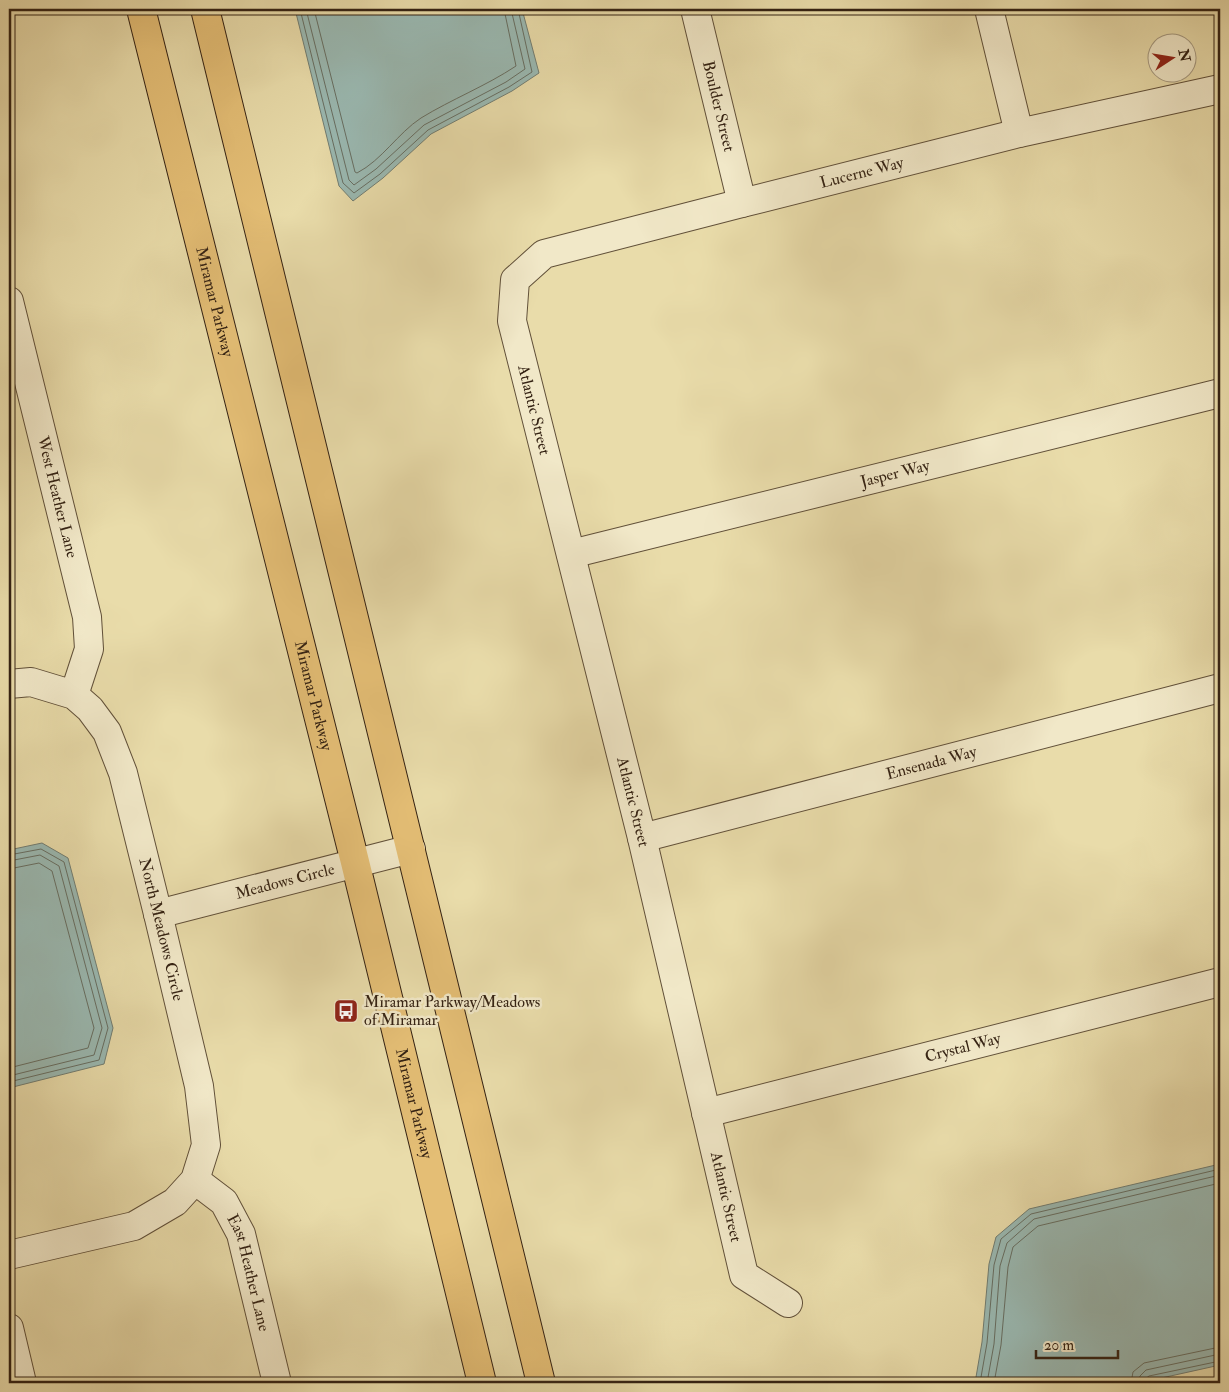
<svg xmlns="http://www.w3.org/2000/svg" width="1229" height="1392" viewBox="0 0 1229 1392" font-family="'IM FELL Double Pica',serif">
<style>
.water{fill:#9ab9b2;stroke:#717d72}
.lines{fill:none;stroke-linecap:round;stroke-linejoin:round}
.shore{stroke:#676e62;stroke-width:1}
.minor-casing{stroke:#615039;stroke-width:30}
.major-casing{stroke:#342213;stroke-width:30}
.minor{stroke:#f1e8c8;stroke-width:28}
.major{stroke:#e4be75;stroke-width:28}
.labels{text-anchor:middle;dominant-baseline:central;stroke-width:5;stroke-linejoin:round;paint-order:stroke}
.street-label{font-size:16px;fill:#342213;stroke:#f1e8c8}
.poi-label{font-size:16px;fill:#342213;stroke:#f1e8c8;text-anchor:start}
</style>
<rect width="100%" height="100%" fill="#e9dcaa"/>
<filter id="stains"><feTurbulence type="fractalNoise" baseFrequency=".004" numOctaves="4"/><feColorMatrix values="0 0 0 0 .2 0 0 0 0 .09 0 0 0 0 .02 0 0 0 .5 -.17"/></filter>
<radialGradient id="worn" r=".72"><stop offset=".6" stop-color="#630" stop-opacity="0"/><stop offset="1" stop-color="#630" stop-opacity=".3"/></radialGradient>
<!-- water -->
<path class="water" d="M 295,9 L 522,9 L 539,73 L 512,91 L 431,134 L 383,178 L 353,201 L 339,186 Z
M 42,843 L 68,858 L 113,1028 L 104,1064 L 9,1088 L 9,850 Z
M 1220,1164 L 1220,1365 L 1139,1383 L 975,1383 L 982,1342 L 989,1264 L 996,1237 L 1029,1209 Z"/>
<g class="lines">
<!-- shore -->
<path class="shore" d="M 300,9 L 343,183 L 354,193 L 380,174 L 428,130 L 509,87 L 532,72 L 518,9
M 306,9 L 349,180 L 354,185 L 376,169 L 424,125 L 506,82 L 525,69 L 511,9
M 314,9 L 355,172 L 357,173 C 382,160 398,133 421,118 C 452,99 486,86 516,66 L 504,9
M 9,855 L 41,849 L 64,862 L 108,1028 L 99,1060 L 9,1082
M 9,861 L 40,855 L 59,866 L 102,1028 L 94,1055 L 9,1076
M 9,869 L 39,863 L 52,871 L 94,1028 L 88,1048 L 9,1068
M 980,1383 L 987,1343 L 994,1265 L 1001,1239 L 1031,1214 L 1220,1169
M 987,1383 L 994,1344 L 1000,1266 L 1007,1243 L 1034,1219 L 1220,1175
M 994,1383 L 1001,1345 L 1008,1267 L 1013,1247 L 1038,1226 L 1220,1183
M 1131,1383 L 1133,1372 L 1144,1363 L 1220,1347
M 1138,1383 L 1140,1376 L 1146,1370 L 1220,1354
M 1145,1383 L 1145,1379 L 1149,1376 L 1220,1361"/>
<defs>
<g id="minor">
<path id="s1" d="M 695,9 L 742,203"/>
<path d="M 989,9 L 1019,133"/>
<path id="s2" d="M 9,301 L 87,617 L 89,649 L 74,695"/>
<path id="s3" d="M 571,554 L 1220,393"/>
<path id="s4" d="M 9,684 L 31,682 L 74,695 L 90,709 L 107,732 L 123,773 L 158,914 L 199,1086 L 206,1145 L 195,1180 L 175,1202 L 134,1226 L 9,1255"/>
<path id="s5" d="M 642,838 L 1220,688"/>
<path id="s6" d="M 158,914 L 411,849"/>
<path id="s7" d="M 706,1113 L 1220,982"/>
<path id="s8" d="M 195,1180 L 224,1202 L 241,1234 L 277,1383"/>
<path id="s9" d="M 788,1303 L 744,1275 L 642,838 L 512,321 L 515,280 L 544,254 L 742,203 L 1019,133 L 1220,89"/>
<path d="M 9,1328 L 22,1383"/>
</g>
<g id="major">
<path id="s10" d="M 141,9 L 355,862 L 482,1383"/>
<path d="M 205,9 L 541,1383"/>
</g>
</defs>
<!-- minor casing -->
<use href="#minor" class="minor-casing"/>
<!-- major casing -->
<use href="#major" class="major-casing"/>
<!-- minor -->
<use href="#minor" class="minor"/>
<!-- major -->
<use href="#major" class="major"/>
</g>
<!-- icons -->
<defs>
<symbol id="bus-square" viewBox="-11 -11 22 22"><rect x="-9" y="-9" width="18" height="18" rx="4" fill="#8f2418" stroke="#f1e8c8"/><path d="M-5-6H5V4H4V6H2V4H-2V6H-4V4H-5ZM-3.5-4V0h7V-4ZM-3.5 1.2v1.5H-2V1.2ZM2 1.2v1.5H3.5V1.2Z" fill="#fff"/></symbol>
</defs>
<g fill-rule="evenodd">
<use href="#bus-square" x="332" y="997" width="28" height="28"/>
</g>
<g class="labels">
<!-- street labels -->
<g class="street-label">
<text stroke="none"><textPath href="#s1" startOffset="100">Boulder Street</textPath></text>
<text stroke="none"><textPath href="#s9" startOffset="1442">Lucerne Way</textPath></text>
<text stroke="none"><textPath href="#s10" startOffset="302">Miramar Parkway</textPath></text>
<text transform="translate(534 410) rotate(76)">Atlantic Street</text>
<text stroke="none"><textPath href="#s3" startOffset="334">Jasper Way</textPath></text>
<text stroke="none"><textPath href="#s2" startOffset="202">West Heather Lane</textPath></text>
<text stroke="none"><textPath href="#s10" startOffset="708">Miramar Parkway</textPath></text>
<text stroke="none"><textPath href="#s5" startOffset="299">Ensenada Way</textPath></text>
<text transform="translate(633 802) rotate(76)">Atlantic Street</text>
<text stroke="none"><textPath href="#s6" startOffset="131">Meadows Circle</textPath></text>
<text stroke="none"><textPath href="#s4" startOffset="322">North Meadows Circle</textPath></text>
<text stroke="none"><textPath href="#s7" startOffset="265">Crystal Way</textPath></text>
<text stroke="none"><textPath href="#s10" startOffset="1128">Miramar Parkway</textPath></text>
<text transform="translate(726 1197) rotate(77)">Atlantic Street</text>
<text stroke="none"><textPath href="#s8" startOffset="112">East Heather Lane</textPath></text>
</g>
<!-- poi labels -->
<g class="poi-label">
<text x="364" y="1002">Miramar Parkway/Meadows<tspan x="364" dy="18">of Miramar</tspan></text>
</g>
</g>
<!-- margin -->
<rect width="1229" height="1392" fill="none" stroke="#e9dcaa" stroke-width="30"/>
<rect x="10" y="10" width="1209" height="1372" fill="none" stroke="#342213" stroke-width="2.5"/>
<rect x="15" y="15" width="1199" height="1362" fill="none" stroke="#342213"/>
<!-- north arrow -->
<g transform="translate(1172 58) rotate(78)"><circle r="24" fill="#f1e8c8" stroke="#a59980"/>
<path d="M0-4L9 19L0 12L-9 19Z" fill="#8f2418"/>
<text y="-8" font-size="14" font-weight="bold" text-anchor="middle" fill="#342213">N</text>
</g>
<!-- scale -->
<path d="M1036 1350v8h82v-8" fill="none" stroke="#342213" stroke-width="2.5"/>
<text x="1044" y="1350" font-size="15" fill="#342213" stroke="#f1e8c8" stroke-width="4" paint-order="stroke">20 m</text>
<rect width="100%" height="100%" filter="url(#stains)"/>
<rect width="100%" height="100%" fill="url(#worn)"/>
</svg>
